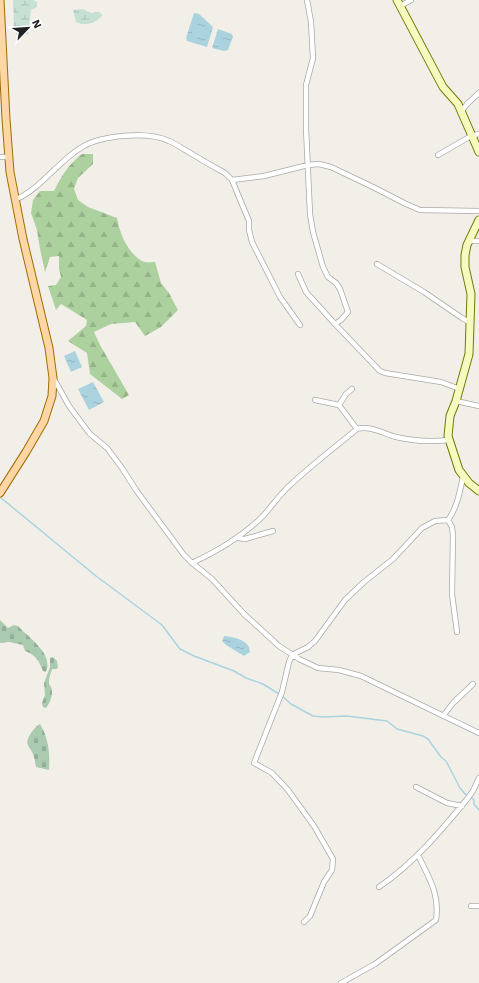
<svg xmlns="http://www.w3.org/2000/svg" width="479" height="983" viewBox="0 0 479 983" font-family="'Work Sans',sans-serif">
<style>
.forest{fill:url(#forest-firs)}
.wetland{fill:url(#wetland-marsh)}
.cemetery{fill:url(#cemetery-stones)}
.water{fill:url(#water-ripples)}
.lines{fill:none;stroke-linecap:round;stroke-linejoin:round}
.stream{stroke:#aad3df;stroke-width:1.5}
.street-casing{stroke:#a9a9a9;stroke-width:6}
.secondary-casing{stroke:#707d05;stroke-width:9}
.primary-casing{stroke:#a06b00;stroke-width:9}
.street{stroke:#fff;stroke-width:4.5}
.secondary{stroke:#f7fabf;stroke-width:7}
.primary{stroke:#fcd6a4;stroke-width:7}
</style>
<defs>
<pattern id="forest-firs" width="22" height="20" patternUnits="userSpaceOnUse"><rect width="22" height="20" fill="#add19e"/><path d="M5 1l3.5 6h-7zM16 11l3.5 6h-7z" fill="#95b388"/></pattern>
<pattern id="wetland-marsh" width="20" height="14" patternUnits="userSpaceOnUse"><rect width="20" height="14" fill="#c6e0d4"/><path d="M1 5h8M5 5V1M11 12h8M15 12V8" fill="none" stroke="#aac0b6"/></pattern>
<pattern id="cemetery-stones" width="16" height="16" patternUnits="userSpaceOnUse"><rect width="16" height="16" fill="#aacbaf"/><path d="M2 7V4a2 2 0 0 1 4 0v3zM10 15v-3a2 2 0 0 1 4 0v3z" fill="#92ae96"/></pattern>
<pattern id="water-ripples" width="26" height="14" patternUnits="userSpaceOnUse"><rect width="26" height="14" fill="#aad3df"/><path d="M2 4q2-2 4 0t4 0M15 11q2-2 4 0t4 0" fill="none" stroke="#92b5bf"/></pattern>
</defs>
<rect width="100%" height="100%" fill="#f2efe9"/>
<!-- forest -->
<path class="forest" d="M 82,154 L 93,154 L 93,164 L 78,178 L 74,189 L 78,200 L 88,207 L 117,218 C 120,234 127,252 142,261 C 145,263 151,262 155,262 L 161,283 L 169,293 L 178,310 L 161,327 L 145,336 L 135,322 L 111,324 L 94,332 L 100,345 L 129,395 L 122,399 L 90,374 L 87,353 L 68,341 L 86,326 L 87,320 L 61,304 L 56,310 L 48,286 L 56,285 L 61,277 L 59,269 L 59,256 L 50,257 L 45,272 L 40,249 L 37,230 L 31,213 L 33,200 L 40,191 L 54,191 C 62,175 68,165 82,154 Z"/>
<!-- wetland -->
<path class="wetland" d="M 13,0 L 33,0 L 37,2 L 37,7 L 31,10 L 28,34 L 17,36 L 14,27 Z
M 83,9 L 91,13 L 98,12 L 102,14 L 102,16 C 95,23 86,27 76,22 L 73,10 Z"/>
<!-- cemetery -->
<path class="cemetery" d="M 0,620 L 8,628 L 14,625 L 18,626 C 29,638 54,654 46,672 L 43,671 C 39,661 36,655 25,651 L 23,645 L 9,642 L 0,643 Z
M 53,657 L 57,661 L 58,667 L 57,669 L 52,669 C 51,673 49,677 49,681 C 49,685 49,683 51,687 C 54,693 50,703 46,708 L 43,707 L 42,703 L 45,695 L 44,683 L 50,667 L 50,658 Z
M 40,724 C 49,739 50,754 49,770 L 36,767 C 35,763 35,758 33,754 C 28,743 24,745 31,733 C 34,729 36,726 40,724 Z"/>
<!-- water -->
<path class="water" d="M 194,13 L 199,14 L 213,27 L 207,47 L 187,41 L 186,38 Z
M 218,29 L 232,34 L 233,37 L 228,50 L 224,51 L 212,48 Z
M 75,351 L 82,367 L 71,372 L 64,356 Z
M 93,382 L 104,402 L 89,410 L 78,389 Z
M 224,636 C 234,637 250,640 250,652 L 244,656 L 226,645 L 222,641 Z"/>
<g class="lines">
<!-- stream -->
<path class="stream" d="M 0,497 L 96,576 L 162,625 L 180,649 L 194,656 L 234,671 L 246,678 L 263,684 L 279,694
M 282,696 L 291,704 L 313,716 L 323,717 L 347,716 L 387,721 L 397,729 L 423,736 L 428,739 L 441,757 L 446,761 L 460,788 L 465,794 L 470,796 L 474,800 L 474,804 L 479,810"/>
<defs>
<path id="street" d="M 307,0 L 311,22 L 313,58 L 306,85 L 306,128 L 310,214 L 313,232 L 323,267 L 328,277 L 336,283 L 340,289 L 348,312 L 341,320 L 335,324 L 380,371 L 385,373 L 441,382 L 460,389
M 400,6 L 411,0
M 462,111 L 467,104 L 479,93
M 438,155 L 471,136 L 479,134
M 0,157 L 9,157
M 232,180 L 249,221 L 249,230 L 252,242 L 280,297 L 300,325
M 15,200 C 42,188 57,162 82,147 C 102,135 148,131 169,141 C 175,143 181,148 187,151 C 200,159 212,166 225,173 L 232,180 L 264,176 L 308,165 L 319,164 L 331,167 L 373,187 L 406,204 L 420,210 L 479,211
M 469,241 L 479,241
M 377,264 L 424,292 L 462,318 L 469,322
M 298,274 L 306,292 L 335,324
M 54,379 L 69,406 L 90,434 L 107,448 L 122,468 L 136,490 L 184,555 L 191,562 L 212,579 L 244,614 L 279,646 L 299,659 L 318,668 L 339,670 L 361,676 L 479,733
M 315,400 L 339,405 L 357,429
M 456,401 L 479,406
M 339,405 L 346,394 L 352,389
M 448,520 L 452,527 L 453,535 L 452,594 L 457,632
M 238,538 L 245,539 L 273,531
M 192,563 C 218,551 242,537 263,516 C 271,507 278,497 287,488 C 309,467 334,448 357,429 C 370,425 384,434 396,437 C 413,441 432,442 449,440
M 443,716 L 453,703 L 473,684
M 416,787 L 447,803 L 462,806
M 379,887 C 414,863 441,831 468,798 L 473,791 L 479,778
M 471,906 L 479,906
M 304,922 L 310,916 L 324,882 L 332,870 L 333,859 L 314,826 L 288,790 L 272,773 L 254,763 L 282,692 L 289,662 L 292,655 L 308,647 L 315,641 L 345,600 L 364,582 L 393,559 L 422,528 L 435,521 L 448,520 C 457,508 460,491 463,477
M 341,983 L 375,964 L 436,920 C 440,894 429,878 418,855"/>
<path id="secondary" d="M 397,0 L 443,87 L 458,104 L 479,152
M 479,220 L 467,245 L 465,255 L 465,267 L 471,294 L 469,354 L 456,401 L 450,416 L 448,436 L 459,470 L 469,483 L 479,491"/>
<path id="primary" d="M 0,493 L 26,452 L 44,421 L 52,396 L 53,378 L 49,348 L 23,239 L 10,172 L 6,119 L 0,0"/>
</defs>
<!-- street casing -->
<use href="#street" class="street-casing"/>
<!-- secondary casing -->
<use href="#secondary" class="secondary-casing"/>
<!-- primary casing -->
<use href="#primary" class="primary-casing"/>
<!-- street -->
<use href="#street" class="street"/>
<!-- secondary -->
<use href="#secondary" class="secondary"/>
<!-- primary -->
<use href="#primary" class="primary"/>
</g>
<!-- north arrow -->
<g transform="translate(28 28) rotate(65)" stroke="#ffffff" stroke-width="3" paint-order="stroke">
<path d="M0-3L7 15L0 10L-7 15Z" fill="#222222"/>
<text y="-6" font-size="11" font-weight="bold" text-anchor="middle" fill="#222222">N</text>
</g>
</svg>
